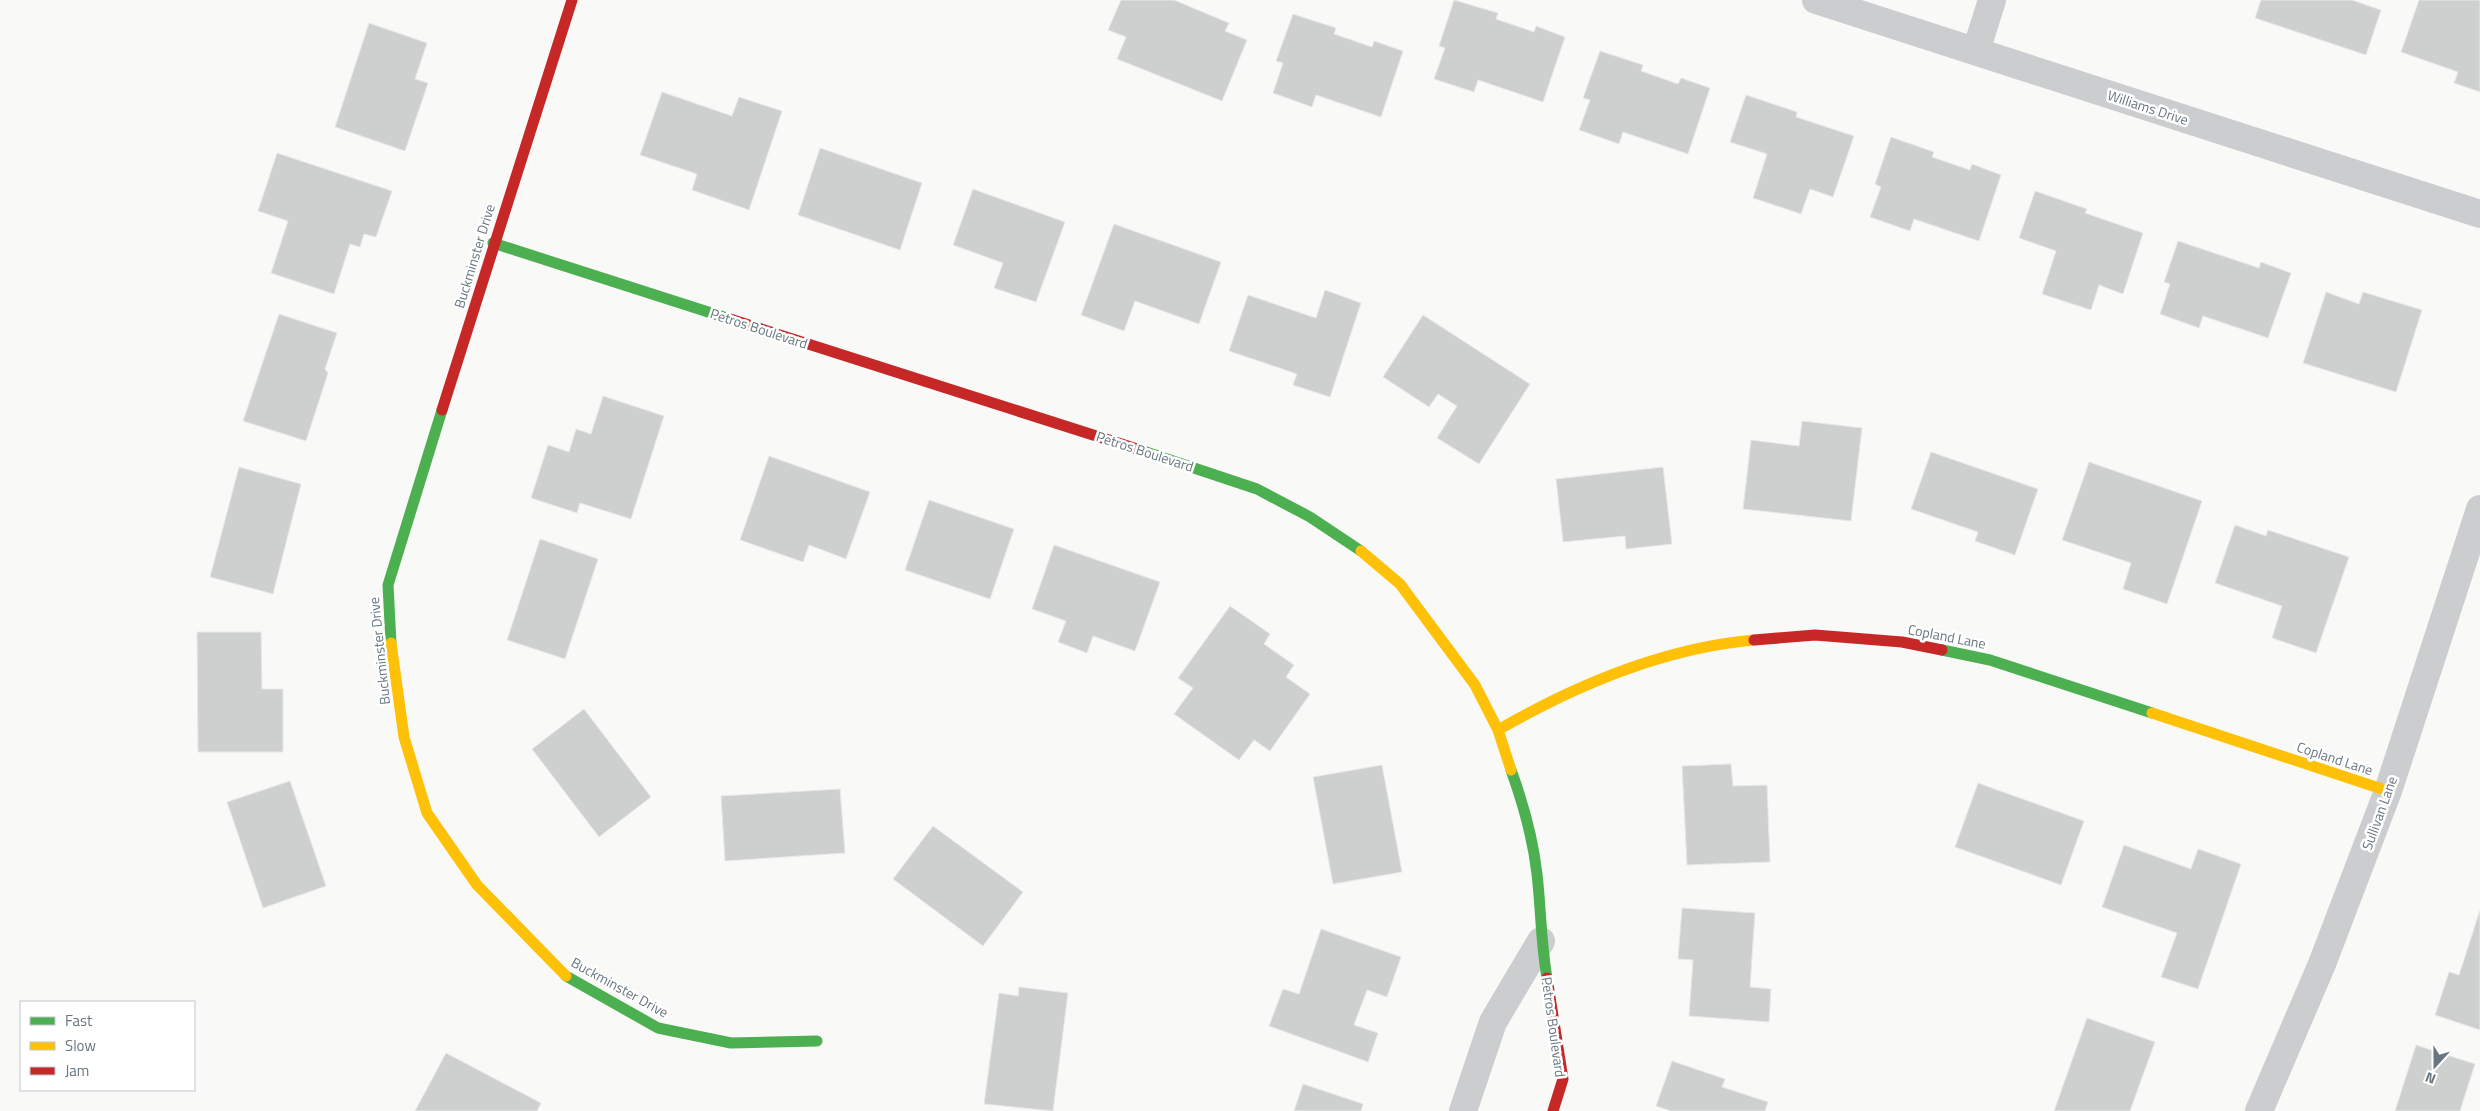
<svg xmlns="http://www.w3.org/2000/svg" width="2480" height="1111" viewBox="0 0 2480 1111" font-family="'Titillium Web',sans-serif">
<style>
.building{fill:#ced0d0;stroke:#e8e8e8}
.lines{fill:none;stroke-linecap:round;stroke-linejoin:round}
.street{stroke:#cbcdce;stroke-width:28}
.fast{stroke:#4caf50;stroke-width:11}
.slow{stroke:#ffc107;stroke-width:11}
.jam{stroke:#c62828;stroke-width:11}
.labels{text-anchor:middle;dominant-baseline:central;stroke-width:5;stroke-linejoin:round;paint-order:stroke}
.street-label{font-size:14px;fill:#67767f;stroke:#fff}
</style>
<rect width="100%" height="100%" fill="#f9f9f8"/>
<!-- building -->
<path class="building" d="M 1121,0 L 1174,0 L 1229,23 L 1225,31 L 1247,40 L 1222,101 L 1117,59 L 1126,37 L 1108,30 Z
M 1454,0 L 1498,13 L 1496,19 L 1534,32 L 1536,26 L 1565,37 L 1543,102 L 1478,80 L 1474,92 L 1434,79 L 1445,48 L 1439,46 Z
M 2261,0 L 2352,0 L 2381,10 L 2366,55 L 2255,18 Z
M 2419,0 L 2480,0 L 2480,92 L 2454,83 L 2458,72 L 2401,52 Z
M 1293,14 L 1336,28 L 1334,34 L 1372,47 L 1374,41 L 1403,51 L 1381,117 L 1316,95 L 1312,107 L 1273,93 L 1283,63 L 1276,61 Z
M 369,23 L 427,43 L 415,79 L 428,83 L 405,151 L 335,127 Z
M 1600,51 L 1643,65 L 1641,71 L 1678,84 L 1681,78 L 1710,88 L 1688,154 L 1623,132 L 1619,144 L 1579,130 L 1590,100 L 1583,98 Z
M 662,92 L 732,116 L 739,97 L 782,111 L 749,210 L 692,190 L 697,174 L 640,155 Z
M 1746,95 L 1797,112 L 1796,117 L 1854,136 L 1833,197 L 1810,189 L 1801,214 L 1753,198 L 1767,154 L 1730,142 Z
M 1891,137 L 1934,152 L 1932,157 L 1970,170 L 1972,164 L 2001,175 L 1979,241 L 1914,219 L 1910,231 L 1870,217 L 1881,187 L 1875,184 Z
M 820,148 L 922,183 L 900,250 L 798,215 Z
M 277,153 L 392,191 L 376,237 L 364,234 L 360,247 L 350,244 L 334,294 L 271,273 L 288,221 L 258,211 Z
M 973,189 L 1065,222 L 1036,302 L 994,288 L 1003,263 L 953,245 Z
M 2035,191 L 2087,209 L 2085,213 L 2143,233 L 2123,294 L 2099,285 L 2091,310 L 2042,294 L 2056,251 L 2019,238 Z
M 1114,224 L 1221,262 L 1199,324 L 1135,301 L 1124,331 L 1081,315 Z
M 2178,241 L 2259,268 L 2261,262 L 2291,273 L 2268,338 L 2203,316 L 2199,328 L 2160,314 L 2170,284 L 2164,282 Z
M 1325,290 L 1361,303 L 1330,397 L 1293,385 L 1297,374 L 1229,351 L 1248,295 L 1316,318 Z
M 2326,292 L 2359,304 L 2363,292 L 2422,310 L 2396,392 L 2303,363 Z
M 279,314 L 337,333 L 325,369 L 328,373 L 306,441 L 243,421 Z
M 1423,315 L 1530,384 L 1479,464 L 1437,438 L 1457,406 L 1438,394 L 1429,407 L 1383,377 Z
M 603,396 L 664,416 L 631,519 L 580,503 L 577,513 L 531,498 L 548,445 L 569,452 L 576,429 L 591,434 Z
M 1802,421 L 1862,428 L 1851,521 L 1743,509 L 1751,440 L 1799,446 Z
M 1931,452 L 2038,489 L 2015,555 L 1975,541 L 1978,532 L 1911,509 Z
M 769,456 L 870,492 L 846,559 L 809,545 L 803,562 L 740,540 Z
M 2089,462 L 2202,501 L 2167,604 L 2123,589 L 2131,563 L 2062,540 Z
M 239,467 L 301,484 L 273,594 L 210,577 Z
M 1663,467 L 1672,544 L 1626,549 L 1625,536 L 1563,542 L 1556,479 Z
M 929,500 L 1014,529 L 990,599 L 905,570 Z
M 2235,525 L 2266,536 L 2268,530 L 2349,557 L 2316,653 L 2272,638 L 2282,606 L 2215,583 Z
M 540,539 L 598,559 L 565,659 L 507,640 Z
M 1054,545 L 1160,582 L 1135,651 L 1093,636 L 1087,653 L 1058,642 L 1066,621 L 1032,609 Z
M 1230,606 L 1270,634 L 1264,644 L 1294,665 L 1286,677 L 1310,694 L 1270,751 L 1254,740 L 1239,760 L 1174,714 L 1193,688 L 1178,678 Z
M 197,632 L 261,632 L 262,689 L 283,689 L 283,752 L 198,752 Z
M 584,709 L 651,797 L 599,837 L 532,749 Z
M 1731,764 L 1733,786 L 1767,785 L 1770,862 L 1687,865 L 1682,766 Z
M 1382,765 L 1402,872 L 1333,884 L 1313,777 Z
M 290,781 L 326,886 L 263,908 L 227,802 Z
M 1978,783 L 2084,821 L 2061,885 L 1955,847 Z
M 840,789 L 845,853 L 725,861 L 721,796 Z
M 933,826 L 1023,892 L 983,946 L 893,879 Z
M 2124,845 L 2191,869 L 2198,849 L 2241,864 L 2198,989 L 2161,977 L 2177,933 L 2102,907 Z
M 1682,908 L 1755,913 L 1750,987 L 1771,989 L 1769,1022 L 1689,1016 L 1693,960 L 1678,959 Z
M 2480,910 L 2480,1030 L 2435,1015 L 2449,972 L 2459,975 Z
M 1321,929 L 1401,957 L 1387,997 L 1367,990 L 1354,1025 L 1378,1033 L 1368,1062 L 1269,1026 L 1283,989 L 1299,994 Z
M 1019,987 L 1068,993 L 1053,1111 L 984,1104 L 999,993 L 1018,996 Z
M 2087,1018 L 2155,1042 L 2130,1111 L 2054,1111 Z
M 2416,1045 L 2475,1064 L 2460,1111 L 2395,1111 Z
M 446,1053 L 541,1103 L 537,1111 L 415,1111 Z
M 1672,1061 L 1725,1079 L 1722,1087 L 1768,1102 L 1765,1111 L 1671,1111 L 1656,1106 Z
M 1303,1084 L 1363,1104 L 1361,1111 L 1294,1111 Z"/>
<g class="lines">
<!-- street -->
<path class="street" d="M 1816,0 L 2480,214
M 1976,51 L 1992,0
M 1463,1111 L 1493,1022 L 1541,941
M 2259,1111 L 2322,964 L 2388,791 L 2480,509"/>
<!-- fast -->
<path class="fast" d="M 493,243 L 730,319
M 1137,449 L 1257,489 L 1310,517 L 1361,551
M 391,643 L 388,585 L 442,410
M 1942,650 L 1990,660 L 2152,713
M 1511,770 C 1523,803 1533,839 1537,874 C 1541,909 1541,944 1547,978
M 566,976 L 658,1028 L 731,1043 L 817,1041"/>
<!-- slow -->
<path class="slow" d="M 1361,551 L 1400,584 L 1475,685 L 1498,730 L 1511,770
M 391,643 L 404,737 L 427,813 L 477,885 L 566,976
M 2152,713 L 2388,791
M 1498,730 C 1576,685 1663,648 1754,640"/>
<!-- jam -->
<path class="jam" d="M 730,319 L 1137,449
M 442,410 L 572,0
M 1754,640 L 1815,635 L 1902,642 L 1942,650
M 1547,978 L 1563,1079 L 1553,1111"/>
</g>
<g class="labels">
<!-- street labels -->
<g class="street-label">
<text transform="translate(2148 107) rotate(18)">Williams Drive</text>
<text transform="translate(474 256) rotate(-73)">Buckminster Drive</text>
<text transform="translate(759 328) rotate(18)">Petros Boulevard</text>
<text transform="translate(1145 451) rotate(18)">Petros Boulevard</text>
<text transform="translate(1947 636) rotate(11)">Copland Lane</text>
<text transform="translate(379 651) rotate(-96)">Buckminster Drive</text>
<text transform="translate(2335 758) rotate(18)">Copland Lane</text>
<text transform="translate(2379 813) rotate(-70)">Sullivan Lane</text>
<text transform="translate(620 987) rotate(29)">Buckminster Drive</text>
<text transform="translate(1554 1027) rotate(82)">Petros Boulevard</text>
</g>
</g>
<!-- legend -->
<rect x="20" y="1001" width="175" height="90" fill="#ffffff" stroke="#c2c8cc"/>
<rect x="30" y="1017" width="25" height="8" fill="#4caf50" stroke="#c2c8cc"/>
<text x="65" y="1026" font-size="15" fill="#67767f">Fast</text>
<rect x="30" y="1042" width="25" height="8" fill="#ffc107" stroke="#c2c8cc"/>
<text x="65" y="1051" font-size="15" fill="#67767f">Slow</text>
<rect x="30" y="1067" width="25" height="8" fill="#c62828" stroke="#c2c8cc"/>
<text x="65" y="1076" font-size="15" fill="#67767f">Jam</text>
<!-- north arrow -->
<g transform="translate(2435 1066) rotate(201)" stroke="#ffffff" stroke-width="4" paint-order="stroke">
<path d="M0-4L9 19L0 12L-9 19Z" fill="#67767f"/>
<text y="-8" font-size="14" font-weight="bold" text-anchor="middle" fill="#67767f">N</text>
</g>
</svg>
